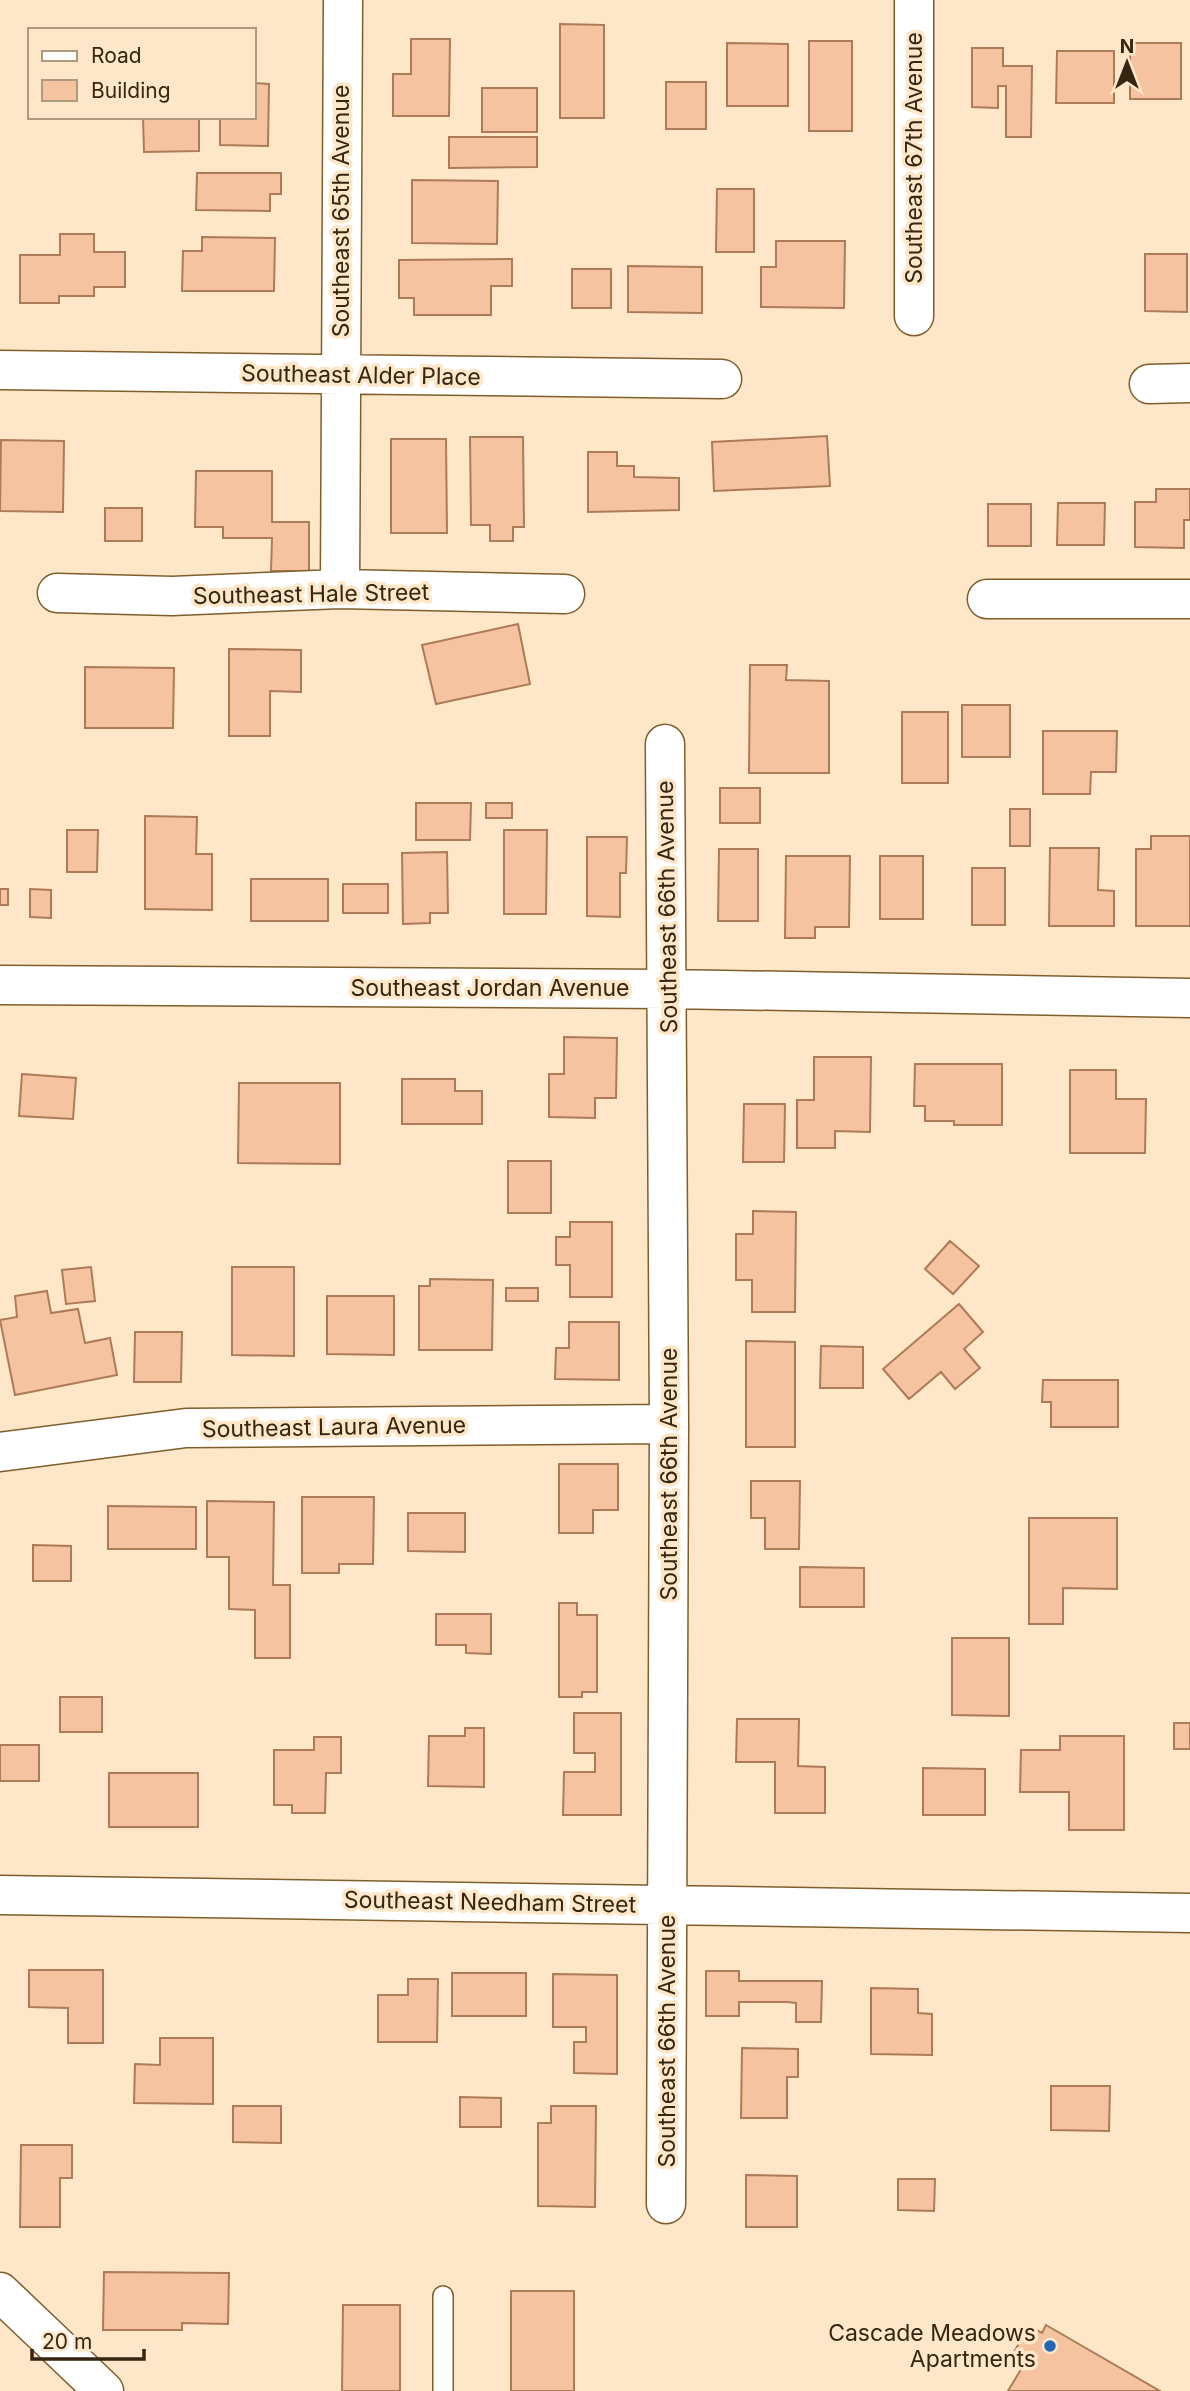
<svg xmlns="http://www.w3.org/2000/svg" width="1190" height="2391" viewBox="0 0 1190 2391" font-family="Inter,sans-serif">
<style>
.building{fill:#f6c3a0;stroke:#ad7b58;stroke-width:2}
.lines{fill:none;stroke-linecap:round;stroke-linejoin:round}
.lane-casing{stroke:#7f5e2c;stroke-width:22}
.street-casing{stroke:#7f5e2c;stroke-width:41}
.lane{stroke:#fff;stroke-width:19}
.street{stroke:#fff;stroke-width:38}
.poi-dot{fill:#2166b7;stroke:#fee7c8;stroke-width:2.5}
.labels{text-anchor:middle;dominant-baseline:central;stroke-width:7;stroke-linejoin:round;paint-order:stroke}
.street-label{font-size:23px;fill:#342611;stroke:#fee7c8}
.poi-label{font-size:23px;fill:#342611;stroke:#fee7c8;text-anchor:end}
</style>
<rect width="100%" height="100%" fill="#fee7c8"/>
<!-- building -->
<path class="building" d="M 560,24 L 604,25 L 604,118 L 560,118 Z
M 411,39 L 450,39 L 449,116 L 393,116 L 393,74 L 411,74 Z
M 809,41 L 852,41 L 852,131 L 809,131 Z
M 727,43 L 788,44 L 788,106 L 727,106 Z
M 1130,43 L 1181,43 L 1181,99 L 1130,99 Z
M 972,48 L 1003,48 L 1003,66 L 1032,66 L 1031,137 L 1006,137 L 1006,86 L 998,86 L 998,108 L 972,107 Z
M 1057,51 L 1114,51 L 1114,103 L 1056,103 Z
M 666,82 L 706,82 L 706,129 L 666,129 Z
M 254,83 L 269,84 L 268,146 L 220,145 L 220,117 L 254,117 Z
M 482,88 L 537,88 L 537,132 L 482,132 Z
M 143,117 L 199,117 L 199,151 L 144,152 Z
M 449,137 L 537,137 L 537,167 L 449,168 Z
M 197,173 L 281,173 L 281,194 L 270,194 L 270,211 L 196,210 Z
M 412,180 L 498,181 L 497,244 L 412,243 Z
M 717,189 L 754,189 L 754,252 L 716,252 Z
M 60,234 L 94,234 L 94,252 L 125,252 L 125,287 L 94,287 L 94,296 L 59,296 L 59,303 L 20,303 L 20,255 L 60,255 Z
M 202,237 L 275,238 L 274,291 L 182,291 L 183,251 L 202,251 Z
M 776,241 L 845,241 L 844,308 L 761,307 L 761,267 L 776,267 Z
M 1145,254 L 1187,254 L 1187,312 L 1145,311 Z
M 512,259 L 512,286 L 491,286 L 491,315 L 414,315 L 414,298 L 399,298 L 399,260 Z
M 628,266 L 702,267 L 702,313 L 628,312 Z
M 572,269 L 611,269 L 611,308 L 572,308 Z
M 827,436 L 830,486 L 714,491 L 712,442 Z
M 470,437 L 523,437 L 524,527 L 513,527 L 513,541 L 490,541 L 490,525 L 471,525 Z
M 391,439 L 446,439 L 447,533 L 391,533 Z
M 1,440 L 64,441 L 63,512 L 0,511 Z
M 588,452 L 617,452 L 617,466 L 634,466 L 634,477 L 679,478 L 679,510 L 588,512 Z
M 196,471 L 272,471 L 272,522 L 309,522 L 309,571 L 271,571 L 272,538 L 223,538 L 223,527 L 195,527 Z
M 1156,489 L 1190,489 L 1190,520 L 1184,520 L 1184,548 L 1135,547 L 1135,502 L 1156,502 Z
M 1058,503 L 1105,503 L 1104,545 L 1057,545 Z
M 988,504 L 1031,504 L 1031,546 L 988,546 Z
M 105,508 L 142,508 L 142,541 L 105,541 Z
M 518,624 L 530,684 L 436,704 L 422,645 Z
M 229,649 L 301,650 L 301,692 L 270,691 L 270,736 L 229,736 Z
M 750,665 L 787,665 L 786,680 L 829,681 L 829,773 L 749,773 Z
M 85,667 L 174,668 L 173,728 L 85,728 Z
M 962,705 L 1010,705 L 1010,757 L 962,757 Z
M 902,712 L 948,712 L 948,783 L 902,783 Z
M 1043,731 L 1117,731 L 1116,772 L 1091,772 L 1090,794 L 1043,794 Z
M 720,788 L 760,788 L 760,823 L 720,823 Z
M 416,803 L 471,803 L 470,840 L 416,840 Z
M 486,803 L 512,803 L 512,818 L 486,818 Z
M 1010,809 L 1030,809 L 1030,846 L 1010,846 Z
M 145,816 L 197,817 L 196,854 L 212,854 L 212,910 L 145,909 Z
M 67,830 L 98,830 L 97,872 L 67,872 Z
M 504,830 L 547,830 L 546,914 L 504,914 Z
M 1151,836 L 1190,836 L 1190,926 L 1136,926 L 1136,849 L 1151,849 Z
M 587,837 L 627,837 L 626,873 L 620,873 L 620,917 L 587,916 Z
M 1050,848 L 1099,848 L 1098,890 L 1114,891 L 1114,926 L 1049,926 Z
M 719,849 L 758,849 L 758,921 L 718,921 Z
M 447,852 L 448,913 L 430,913 L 430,923 L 403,924 L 402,853 Z
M 786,856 L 850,856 L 849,927 L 815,927 L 815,938 L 785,938 Z
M 880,856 L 923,856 L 923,919 L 880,919 Z
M 972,868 L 1005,868 L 1005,925 L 972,925 Z
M 251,879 L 328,879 L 328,921 L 251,921 Z
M 343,884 L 388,884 L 388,913 L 343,913 Z
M 0,889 L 8,889 L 8,905 L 0,905 Z
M 30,889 L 51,890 L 51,918 L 30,917 Z
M 564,1037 L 617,1038 L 616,1098 L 595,1098 L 595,1118 L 549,1117 L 549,1074 L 564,1074 Z
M 814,1057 L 871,1057 L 870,1132 L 835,1131 L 835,1148 L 797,1148 L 797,1100 L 814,1100 Z
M 915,1064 L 1002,1064 L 1002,1125 L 954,1125 L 954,1121 L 925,1121 L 925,1106 L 914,1106 Z
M 1070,1070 L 1116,1070 L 1116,1099 L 1146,1099 L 1145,1153 L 1070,1153 Z
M 22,1074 L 76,1078 L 73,1119 L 19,1116 Z
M 402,1079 L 455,1079 L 455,1091 L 482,1091 L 482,1124 L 402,1124 Z
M 239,1083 L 340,1083 L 340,1164 L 238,1163 Z
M 744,1104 L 785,1104 L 784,1162 L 743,1162 Z
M 508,1161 L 551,1161 L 551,1213 L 508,1213 Z
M 753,1211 L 796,1212 L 795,1312 L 752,1312 L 752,1280 L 736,1280 L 736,1234 L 753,1234 Z
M 570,1222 L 612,1222 L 612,1297 L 570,1297 L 570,1265 L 556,1265 L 556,1237 L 570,1237 Z
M 950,1241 L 979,1266 L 953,1294 L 925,1269 Z
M 91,1267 L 95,1301 L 66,1304 L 62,1270 Z
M 232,1267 L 294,1267 L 294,1356 L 232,1355 Z
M 430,1279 L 493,1280 L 492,1350 L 419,1350 L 419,1286 L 430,1286 Z
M 506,1288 L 538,1288 L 538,1301 L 506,1301 Z
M 47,1291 L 51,1313 L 78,1309 L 85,1343 L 110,1338 L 117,1375 L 15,1395 L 0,1320 L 17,1317 L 15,1296 Z
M 327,1296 L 394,1296 L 394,1355 L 327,1354 Z
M 959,1304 L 983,1332 L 964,1349 L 980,1368 L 955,1389 L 941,1372 L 909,1399 L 883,1369 Z
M 569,1322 L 619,1322 L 619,1380 L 555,1379 L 556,1348 L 569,1348 Z
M 135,1332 L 182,1332 L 181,1382 L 134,1382 Z
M 746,1341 L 795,1342 L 795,1447 L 746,1447 Z
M 821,1346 L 863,1347 L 863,1388 L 820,1388 Z
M 1043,1380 L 1118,1380 L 1118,1427 L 1051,1427 L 1051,1402 L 1042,1402 Z
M 559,1464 L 618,1464 L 618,1510 L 593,1510 L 593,1533 L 559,1533 Z
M 751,1481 L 800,1481 L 799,1549 L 765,1549 L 765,1518 L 751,1518 Z
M 302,1497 L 374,1497 L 373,1564 L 339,1564 L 339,1573 L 302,1573 Z
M 207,1501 L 274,1502 L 273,1585 L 290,1585 L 290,1658 L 255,1658 L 255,1610 L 229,1609 L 229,1557 L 207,1557 Z
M 108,1506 L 196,1507 L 196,1549 L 108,1549 Z
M 408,1513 L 465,1513 L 465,1552 L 408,1551 Z
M 1029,1518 L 1117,1518 L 1117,1589 L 1063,1588 L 1063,1624 L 1029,1624 Z
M 33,1545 L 71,1546 L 71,1581 L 33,1581 Z
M 800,1567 L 864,1568 L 864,1607 L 800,1607 Z
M 559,1603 L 577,1603 L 577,1615 L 597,1615 L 597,1692 L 582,1692 L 582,1697 L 559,1697 Z
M 436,1614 L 491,1614 L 491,1654 L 466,1653 L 466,1645 L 436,1645 Z
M 952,1638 L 1009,1638 L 1009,1716 L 952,1715 Z
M 60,1697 L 102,1697 L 102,1732 L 60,1732 Z
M 574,1713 L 621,1713 L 621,1815 L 563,1815 L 564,1772 L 595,1772 L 595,1753 L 574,1753 Z
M 737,1719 L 799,1719 L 798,1766 L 825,1767 L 825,1813 L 775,1813 L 775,1762 L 736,1762 Z
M 1174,1723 L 1190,1723 L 1190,1749 L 1174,1749 Z
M 465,1728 L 484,1728 L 484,1787 L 428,1786 L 429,1736 L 465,1736 Z
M 1060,1736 L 1124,1736 L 1124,1830 L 1069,1830 L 1069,1792 L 1020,1792 L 1021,1750 L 1060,1750 Z
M 314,1737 L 341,1737 L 341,1773 L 326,1773 L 325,1813 L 292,1813 L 292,1805 L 274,1805 L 274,1750 L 314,1750 Z
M 0,1745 L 39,1745 L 39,1781 L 0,1781 Z
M 923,1768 L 985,1769 L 985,1815 L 923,1815 Z
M 109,1773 L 198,1773 L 198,1827 L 109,1827 Z
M 29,1970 L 103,1970 L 103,2043 L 68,2043 L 68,2008 L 29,2007 Z
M 706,1971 L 739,1971 L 739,1981 L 822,1981 L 821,2022 L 796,2022 L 796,2003 L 787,2002 L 739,2002 L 739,2016 L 706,2016 Z
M 452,1973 L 526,1973 L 526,2016 L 452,2016 Z
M 553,1974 L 617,1975 L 617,2074 L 574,2073 L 574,2042 L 586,2042 L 586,2027 L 553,2027 Z
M 408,1979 L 438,1979 L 437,2042 L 378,2042 L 378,1995 L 408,1995 Z
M 871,1988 L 918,1989 L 918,2013 L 932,2014 L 932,2055 L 871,2054 Z
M 160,2038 L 213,2038 L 213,2104 L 134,2103 L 135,2064 L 160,2065 Z
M 742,2048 L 798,2049 L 798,2077 L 787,2077 L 787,2118 L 741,2118 Z
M 1051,2086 L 1110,2086 L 1109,2131 L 1051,2130 Z
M 460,2097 L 501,2098 L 501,2127 L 460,2127 Z
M 233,2106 L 281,2106 L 281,2143 L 233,2142 Z
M 551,2106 L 596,2106 L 595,2207 L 538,2206 L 538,2123 L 551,2123 Z
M 21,2145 L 72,2145 L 72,2178 L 60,2178 L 60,2227 L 20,2227 Z
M 746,2175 L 797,2176 L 797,2227 L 746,2227 Z
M 898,2179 L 935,2179 L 934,2211 L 898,2210 Z
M 104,2272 L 229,2273 L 228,2324 L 182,2323 L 182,2330 L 103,2330 Z
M 511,2291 L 574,2291 L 574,2391 L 511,2391 Z
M 343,2305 L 400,2305 L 400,2391 L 342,2391 Z
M 1046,2325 L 1160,2391 L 1008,2391 L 1023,2366 L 1010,2359 L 1029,2326 L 1042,2333 Z"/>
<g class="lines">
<defs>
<path id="lane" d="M 443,2296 L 443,2391"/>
<path id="street" d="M 914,0 L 914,316
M 0,370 L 722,379
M 1149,384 L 1190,383
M 340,589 L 343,0
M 57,593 L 172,596 L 340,589 L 565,594
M 987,599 L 1190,599
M 665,744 L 669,1424 L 666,2204
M 0,985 L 668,989 L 1190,998
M 0,1452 L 186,1428 L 669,1424
M 0,1895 L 1190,1913
M 0,2292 L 104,2391"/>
</defs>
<!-- lane casing -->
<use href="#lane" class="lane-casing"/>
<!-- street casing -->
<use href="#street" class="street-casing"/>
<!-- lane -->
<use href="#lane" class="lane"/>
<!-- street -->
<use href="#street" class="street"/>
</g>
<!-- markers -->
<circle class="poi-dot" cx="1050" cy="2346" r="7"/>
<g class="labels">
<!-- street labels -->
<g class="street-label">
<text transform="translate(914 158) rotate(-90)">Southeast 67th Avenue</text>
<text transform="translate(341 211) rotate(-90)">Southeast 65th Avenue</text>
<text transform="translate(361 375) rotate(1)">Southeast Alder Place</text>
<text transform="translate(311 594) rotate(-1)">Southeast Hale Street</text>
<text transform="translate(667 907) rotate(-91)">Southeast 66th Avenue</text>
<text x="490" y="988">Southeast Jordan Avenue</text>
<text transform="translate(334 1427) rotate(-1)">Southeast Laura Avenue</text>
<text transform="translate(669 1474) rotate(-90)">Southeast 66th Avenue</text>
<text transform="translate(490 1902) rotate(1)">Southeast Needham Street</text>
<text transform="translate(667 2041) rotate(-90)">Southeast 66th Avenue</text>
</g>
<!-- poi labels -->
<g class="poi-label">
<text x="1036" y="2333">Cascade Meadows<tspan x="1036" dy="26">Apartments</tspan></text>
</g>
</g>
<!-- legend -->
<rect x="28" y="28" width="228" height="91" fill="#fee7c8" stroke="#ad9a7f" stroke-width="2"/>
<rect x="42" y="51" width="35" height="10" fill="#ffffff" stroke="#ad9a7f" stroke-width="2"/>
<text x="91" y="63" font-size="21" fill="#342611">Road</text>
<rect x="42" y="80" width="35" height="21" fill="#f6c3a0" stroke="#ad9a7f" stroke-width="2"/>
<text x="91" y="98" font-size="21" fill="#342611">Building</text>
<!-- north arrow -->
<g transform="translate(1127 63)" stroke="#fee7c8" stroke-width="5" paint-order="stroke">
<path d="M0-5L12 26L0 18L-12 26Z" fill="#342611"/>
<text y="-10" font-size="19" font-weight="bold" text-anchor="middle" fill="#342611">N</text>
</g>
<!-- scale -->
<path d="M32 2349v10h112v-10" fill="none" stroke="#342611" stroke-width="3.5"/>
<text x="42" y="2349" font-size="21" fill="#342611" stroke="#fee7c8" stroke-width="5" paint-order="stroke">20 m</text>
</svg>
